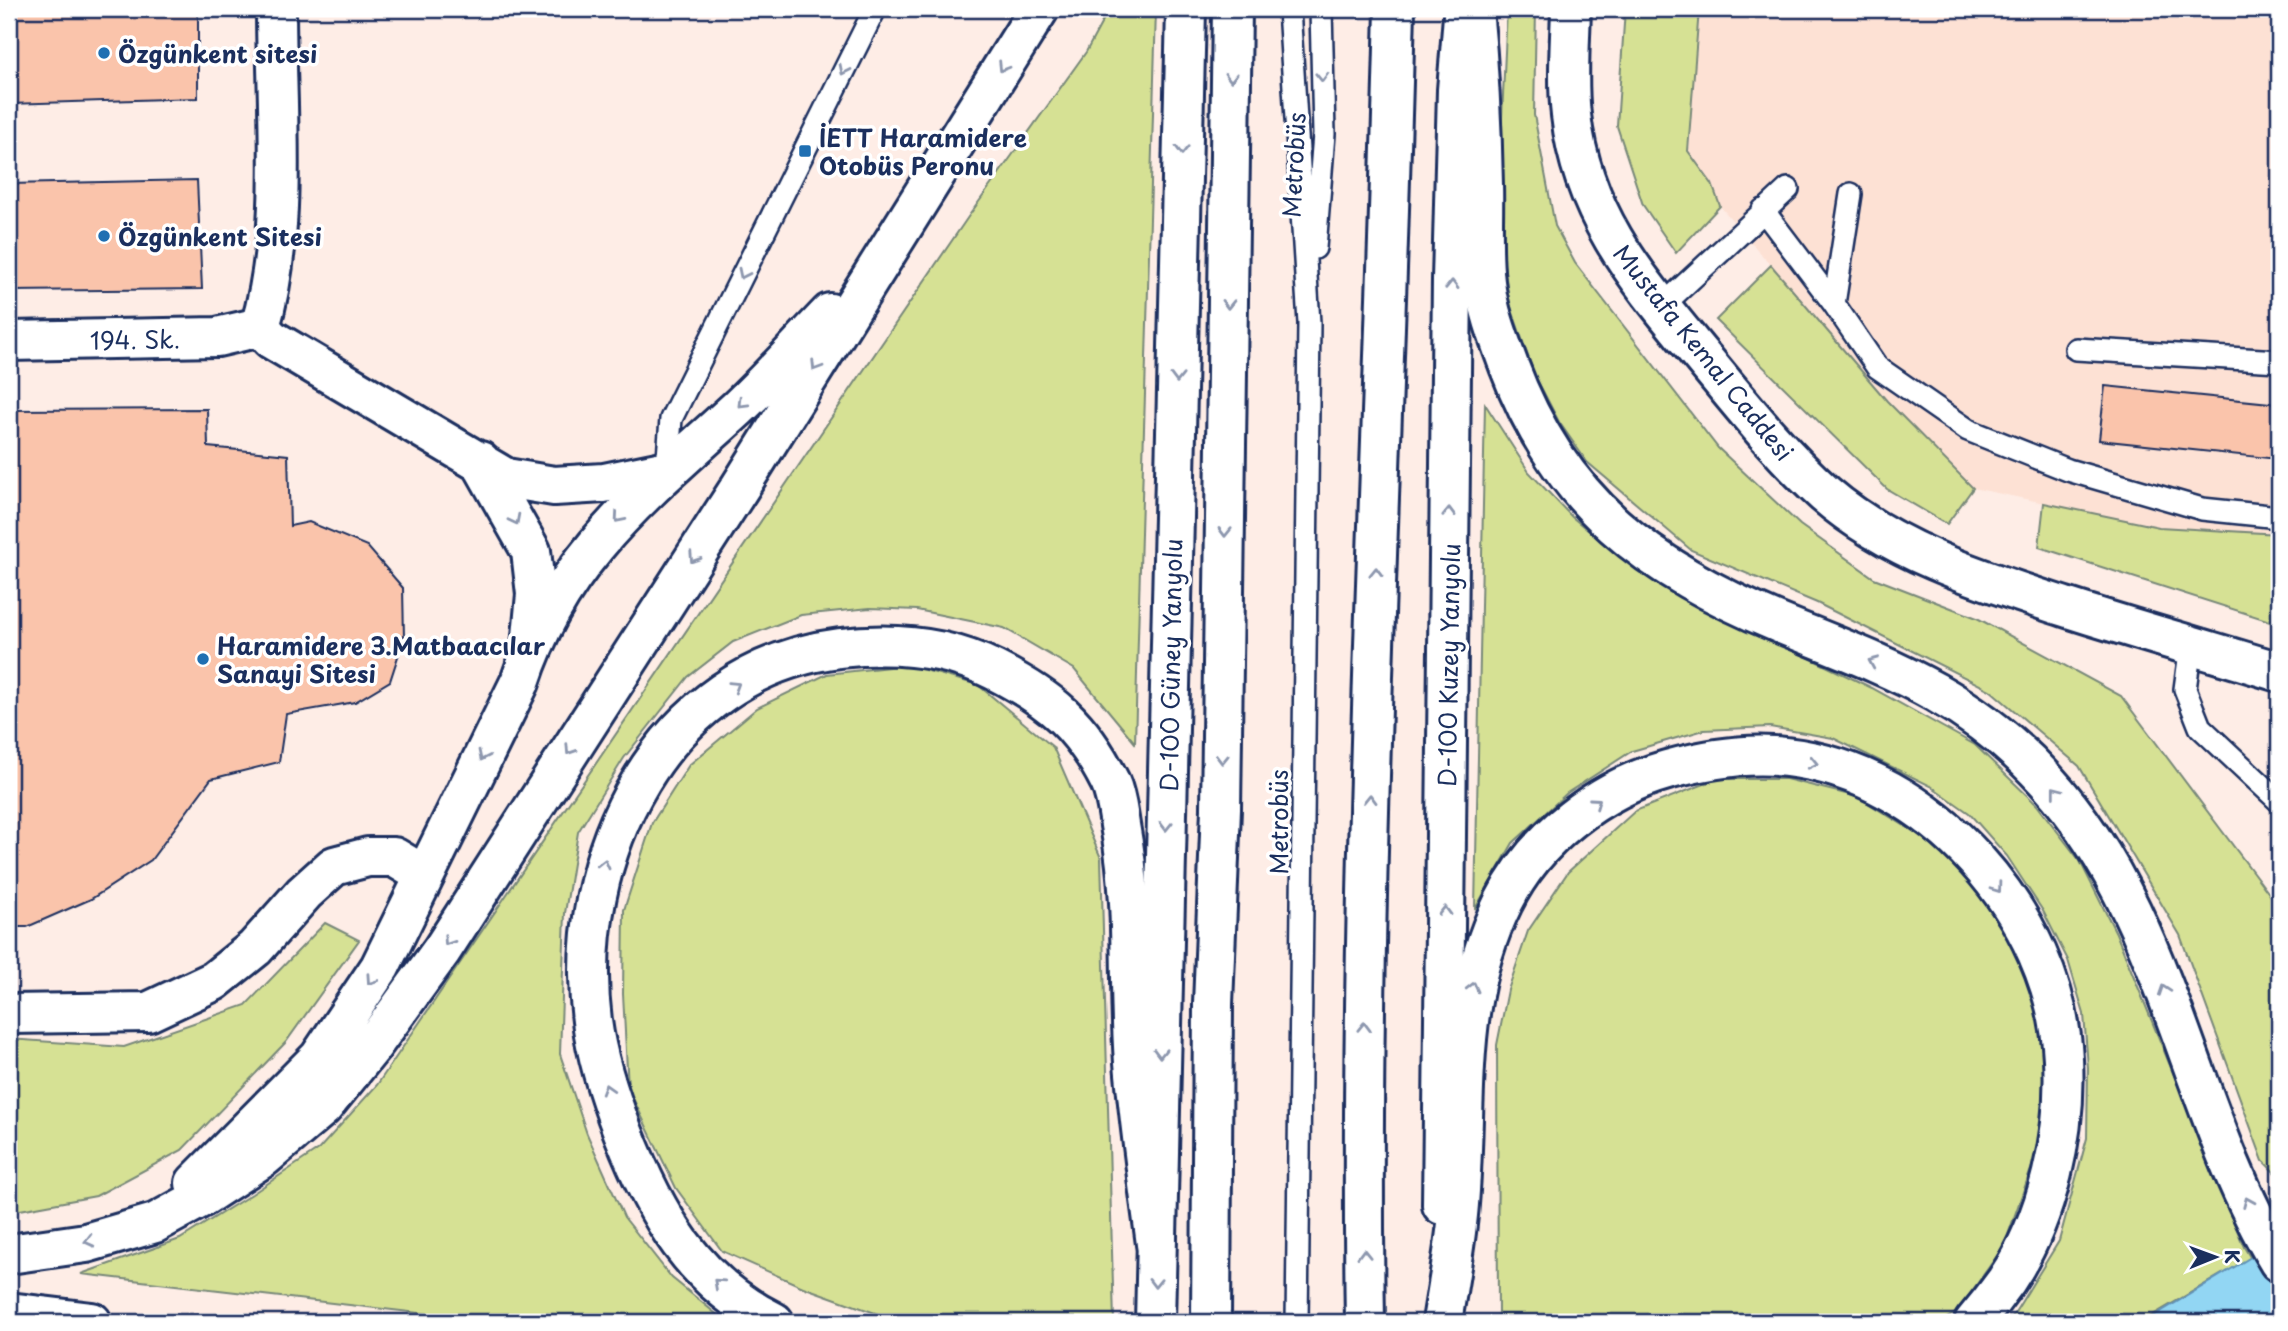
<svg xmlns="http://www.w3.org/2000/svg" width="2288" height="1331" viewBox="0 0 2288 1331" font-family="'Playpen Sans',sans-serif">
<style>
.built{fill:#fde1d4}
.green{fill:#d6e194;stroke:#788879;stroke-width:2}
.water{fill:#92d6f3;stroke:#6293b7;stroke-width:2}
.building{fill:#fac4ab;stroke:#1b2f5e;stroke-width:2}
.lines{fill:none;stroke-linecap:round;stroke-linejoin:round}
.lane-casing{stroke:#1b2f5e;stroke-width:26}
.street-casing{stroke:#1b2f5e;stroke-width:44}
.secondary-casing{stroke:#1b2f5e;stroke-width:44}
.primary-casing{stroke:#1b2f5e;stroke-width:44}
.highway-casing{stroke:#1b2f5e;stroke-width:44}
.lane{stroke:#fff;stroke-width:21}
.street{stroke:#fff;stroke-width:38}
.secondary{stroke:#fff;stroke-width:38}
.primary{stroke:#fff;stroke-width:38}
.highway{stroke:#fff;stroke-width:38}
.oneway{stroke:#8d97ae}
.poi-dot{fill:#1f6fb2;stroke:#fff;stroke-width:2.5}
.labels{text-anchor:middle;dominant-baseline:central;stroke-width:7;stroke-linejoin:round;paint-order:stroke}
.poi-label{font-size:24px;font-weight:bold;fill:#1b2f5e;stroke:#fff;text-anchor:start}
.street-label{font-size:24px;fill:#1b2f5e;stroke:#fff}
</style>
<rect width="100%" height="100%" fill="#feede6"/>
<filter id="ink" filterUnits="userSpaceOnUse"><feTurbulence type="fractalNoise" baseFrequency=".0143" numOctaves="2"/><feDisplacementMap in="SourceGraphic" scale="14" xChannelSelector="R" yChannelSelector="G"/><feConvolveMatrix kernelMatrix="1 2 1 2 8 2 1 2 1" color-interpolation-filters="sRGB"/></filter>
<g filter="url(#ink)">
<!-- built -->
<path class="built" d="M 1699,9 L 2279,9 L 2279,534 L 2159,527 L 1973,488 L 1887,401 L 1720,206 L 1712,184 L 1688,151 Z"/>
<!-- green -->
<path class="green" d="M 1109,9 L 1156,9 L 1135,743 L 1074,669 L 1004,628 L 917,610 L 870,608 L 801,615 L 733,642 L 688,677 L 624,758 L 578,832 L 565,913 L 560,1054 L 587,1134 L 624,1217 L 672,1278 L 726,1322 L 496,1322 L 81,1274 L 180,1239 L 252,1194 L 319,1149 L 377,1085 L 968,217 L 1086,52 Z
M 1507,9 L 1536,9 L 1534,115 L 1555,226 L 1575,263 L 1718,448 L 1800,525 L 1874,578 L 1977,618 L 2121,696 L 2279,907 L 2279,1177 L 2263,1161 L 2180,935 L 2079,766 L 1990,690 L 1817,603 L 1691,550 L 1587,462 L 1559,422 L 1534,374 L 1509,301 L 1502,249 L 1499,182 Z
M 1625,9 L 1699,9 L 1688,151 L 1712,184 L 1720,206 L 1676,253 L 1643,205 L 1617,126 Z
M 1771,265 L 1887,401 L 1973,488 L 1947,524 L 1887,489 L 1716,320 Z
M 1485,404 L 1529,472 L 1572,517 L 1617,554 L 1678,595 L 1872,688 L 1975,745 L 2037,805 L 2080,861 L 2116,933 L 2244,1247 L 2279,1304 L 2279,1322 L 2250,1322 L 2222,1274 L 2141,1322 L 2009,1322 L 2059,1241 L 2087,1138 L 2088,1068 L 2084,1014 L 2068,960 L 2043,911 L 2007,856 L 1969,813 L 1931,786 L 1833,738 L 1770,727 L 1704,730 L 1632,751 L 1567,793 L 1513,843 L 1475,909 Z
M 2044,503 L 2159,527 L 2279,534 L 2279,624 L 2039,547 Z
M 907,665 L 978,685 L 1053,747 L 1101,858 L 1114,1322 L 900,1322 L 803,1287 L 722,1251 L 676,1188 L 628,1088 L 623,994 L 624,910 L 652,823 L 689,765 L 757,708 L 827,674 Z
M 1717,779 L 1786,779 L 1858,797 L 1924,838 L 1985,890 L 2028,973 L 2044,1036 L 2048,1121 L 2004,1246 L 1957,1312 L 1940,1322 L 1498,1322 L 1497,1045 L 1508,990 L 1528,931 L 1568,872 L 1635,811 Z
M 325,923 L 359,940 L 286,1042 L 182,1150 L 96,1196 L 9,1212 L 9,1039 L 124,1047 L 246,1005 Z"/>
<!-- water -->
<path class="water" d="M 2279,1240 L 2279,1317 L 2270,1322 L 2144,1322 Z"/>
<!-- building -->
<path class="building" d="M 9,9 L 198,9 L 198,98 L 9,104 Z
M 197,180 L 202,289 L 9,291 L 9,184 Z
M 2105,386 L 2279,404 L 2277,459 L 2099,440 Z
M 207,409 L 208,447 L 288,455 L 290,526 L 309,522 L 367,546 L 403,588 L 404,638 L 390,681 L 355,702 L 286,714 L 279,762 L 211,779 L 151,860 L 91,899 L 27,927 L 9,927 L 9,410 Z"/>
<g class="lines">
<defs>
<path id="lane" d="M 1289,9 L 1309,323 L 1297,1322
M 1763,210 L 1834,304 L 1877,367 L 1968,430 L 2068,470 L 2202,509 L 2279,517
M 1315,248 L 1324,134 L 1321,9
M 1834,304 L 1851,194
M 1661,307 L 1788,189
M 2076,349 L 2279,361
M 667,470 L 671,419 L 875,9
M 2191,645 L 2185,689 L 2200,727 L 2279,801"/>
<path id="street" d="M 9,341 L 217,337 L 260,327 L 271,339 L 506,478 L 554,486 L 604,483 L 667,470
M 480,461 L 531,551 L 536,594 L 531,647"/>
<path id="secondary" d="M 1571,9 C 1570,44 1567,81 1571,115 C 1582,214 1637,278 1697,351 C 1738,400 1777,451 1825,494 C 1892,552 1982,580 2065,607 C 2136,630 2208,650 2279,672
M 260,327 C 289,231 276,109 276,9
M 9,1014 L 148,1012 L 214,981 L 255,948 L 304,893 L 334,866 L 368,857 L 394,857 L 424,875"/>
<path id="primary" d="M 1442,1205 L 1452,280 L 1457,90 L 1463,16
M 1155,1322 L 1186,9"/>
<path id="highway" d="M 1473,9 C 1479,68 1482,126 1483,185 C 1484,217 1481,250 1485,282 C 1488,311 1499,339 1509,366 C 1560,503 1649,569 1779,623 C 1884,666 1967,693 2046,780 C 2169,914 2187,1110 2279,1262
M 195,1183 L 319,1058 L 380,967 L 520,682 C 560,558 645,493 737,409 C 769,379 799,345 830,313
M 9,1254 L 86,1243 L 155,1223 L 201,1198 L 264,1157 L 323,1107 L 370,1049 L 442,950 L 740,487 L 1039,9
M 9,1312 L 92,1322
M 774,1322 C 693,1282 655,1214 623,1132 C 609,1096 597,1059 592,1021 C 571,856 661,670 840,648 C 892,642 946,646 994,670 C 1051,699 1081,724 1110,782 C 1117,797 1118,815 1121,831 C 1135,907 1128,985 1134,1062 C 1139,1123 1148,1183 1156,1244
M 1211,1322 L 1213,1004 L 1221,809 L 1232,9
M 1365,1322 C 1358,884 1384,447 1395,9
M 1442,1322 C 1448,1283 1456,1243 1459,1204 C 1468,1098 1454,1002 1503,903 C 1535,838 1599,789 1667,770 C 1706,759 1746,752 1786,757 C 1931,773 2056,915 2063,1059 C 2067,1132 2048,1219 2006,1281 C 1996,1295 1985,1309 1974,1322"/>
</defs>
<!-- lane casing -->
<use href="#lane" class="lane-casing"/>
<!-- street casing -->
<use href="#street" class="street-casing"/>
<!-- secondary casing -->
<use href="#secondary" class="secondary-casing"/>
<!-- primary casing -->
<use href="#primary" class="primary-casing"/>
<!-- highway casing -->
<use href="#highway" class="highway-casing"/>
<!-- lane -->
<use href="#lane" class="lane"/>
<!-- street -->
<use href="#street" class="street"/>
<!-- secondary -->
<use href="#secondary" class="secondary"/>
<!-- primary -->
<use href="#primary" class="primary"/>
<!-- highway -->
<use href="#highway" class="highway"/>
</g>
<!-- one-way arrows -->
<defs><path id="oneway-chevron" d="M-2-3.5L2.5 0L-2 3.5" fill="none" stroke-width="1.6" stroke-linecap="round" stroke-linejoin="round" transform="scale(1.75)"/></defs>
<g class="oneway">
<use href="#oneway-chevron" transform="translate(1003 67) rotate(122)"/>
<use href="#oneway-chevron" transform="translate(844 70) rotate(116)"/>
<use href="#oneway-chevron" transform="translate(1231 77) rotate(91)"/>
<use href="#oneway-chevron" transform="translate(1322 77) rotate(88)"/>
<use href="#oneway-chevron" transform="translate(1182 150) rotate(91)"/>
<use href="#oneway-chevron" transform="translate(743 274) rotate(116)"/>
<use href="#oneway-chevron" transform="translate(1452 285) rotate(-89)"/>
<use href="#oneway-chevron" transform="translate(1228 304) rotate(91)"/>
<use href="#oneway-chevron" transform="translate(816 366) rotate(122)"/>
<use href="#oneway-chevron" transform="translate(1177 378) rotate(91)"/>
<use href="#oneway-chevron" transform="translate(742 403) rotate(135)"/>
<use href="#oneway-chevron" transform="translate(1449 512) rotate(-89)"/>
<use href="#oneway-chevron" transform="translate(619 518) rotate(131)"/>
<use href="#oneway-chevron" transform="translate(515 520) rotate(63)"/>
<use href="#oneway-chevron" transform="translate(1225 532) rotate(91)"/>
<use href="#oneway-chevron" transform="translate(694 558) rotate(123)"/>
<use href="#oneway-chevron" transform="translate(1376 572) rotate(-89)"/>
<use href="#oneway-chevron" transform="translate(1873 662) rotate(-157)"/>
<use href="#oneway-chevron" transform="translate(735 686) rotate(-32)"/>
<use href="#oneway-chevron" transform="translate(570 750) rotate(123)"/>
<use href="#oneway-chevron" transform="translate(483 756) rotate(116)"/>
<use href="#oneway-chevron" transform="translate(1222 759) rotate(91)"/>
<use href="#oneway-chevron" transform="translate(1813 763) rotate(13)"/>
<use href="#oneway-chevron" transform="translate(2056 791) rotate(-128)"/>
<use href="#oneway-chevron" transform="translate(1370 799) rotate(-89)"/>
<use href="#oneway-chevron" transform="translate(1596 802) rotate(-35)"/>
<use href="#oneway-chevron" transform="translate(1166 826) rotate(91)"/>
<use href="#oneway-chevron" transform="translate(604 864) rotate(-76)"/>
<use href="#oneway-chevron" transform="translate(1997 888) rotate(54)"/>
<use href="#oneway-chevron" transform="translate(1445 911) rotate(-89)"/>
<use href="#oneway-chevron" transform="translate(448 941) rotate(123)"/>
<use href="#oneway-chevron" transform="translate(371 980) rotate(124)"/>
<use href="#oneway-chevron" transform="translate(1473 987) rotate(-76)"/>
<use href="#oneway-chevron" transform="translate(2164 990) rotate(-109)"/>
<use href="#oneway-chevron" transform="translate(1364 1027) rotate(-89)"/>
<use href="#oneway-chevron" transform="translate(1160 1053) rotate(91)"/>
<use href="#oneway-chevron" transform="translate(607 1089) rotate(-107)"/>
<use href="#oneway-chevron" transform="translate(2248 1202) rotate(-113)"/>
<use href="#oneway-chevron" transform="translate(89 1241) rotate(166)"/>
<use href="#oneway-chevron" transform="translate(1364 1254) rotate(-91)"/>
<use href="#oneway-chevron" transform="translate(718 1283) rotate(-138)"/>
<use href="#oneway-chevron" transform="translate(1155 1283) rotate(91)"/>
</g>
</g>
<!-- markers -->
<g class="poi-dot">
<circle cx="104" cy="53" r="7"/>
<rect x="798" y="144" width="14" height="14" rx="3.5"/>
<circle cx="104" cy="236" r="7"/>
<circle cx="203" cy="659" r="7"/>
</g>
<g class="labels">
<!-- poi labels -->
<g class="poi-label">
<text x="118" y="53">Özgünkent sitesi</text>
<text x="819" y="137">İETT Haramidere<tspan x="819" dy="28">Otobüs Peronu</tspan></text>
<text x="118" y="236">Özgünkent Sitesi</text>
<text x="217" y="645">Haramidere 3.Matbaacılar<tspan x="217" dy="28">Sanayi Sitesi</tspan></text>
</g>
<!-- street labels -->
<g class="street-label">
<text transform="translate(1293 165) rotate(-87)">Metrobüs</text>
<text transform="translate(135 339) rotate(-1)">194. Sk.</text>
<text transform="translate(1704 352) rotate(51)">Mustafa Kemal Caddesi</text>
<text transform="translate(1170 665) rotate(-89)">D-100 Güney Yanyolu</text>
<text transform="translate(1448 665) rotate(-89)">D-100 Kuzey Yanyolu</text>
<text transform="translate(1278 822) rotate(-90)">Metrobüs</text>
</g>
</g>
<!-- margin -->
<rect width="2288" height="1331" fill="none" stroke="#fff" stroke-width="35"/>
<rect x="18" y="18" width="2253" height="1296" fill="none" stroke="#1b2f5e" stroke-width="2.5" filter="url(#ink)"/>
<!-- north arrow -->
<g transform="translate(2215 1257) rotate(89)" stroke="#ffffff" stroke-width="5" paint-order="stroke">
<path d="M0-5L12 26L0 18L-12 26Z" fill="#1b2f5e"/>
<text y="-10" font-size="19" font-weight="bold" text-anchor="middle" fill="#1b2f5e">K</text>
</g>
</svg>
